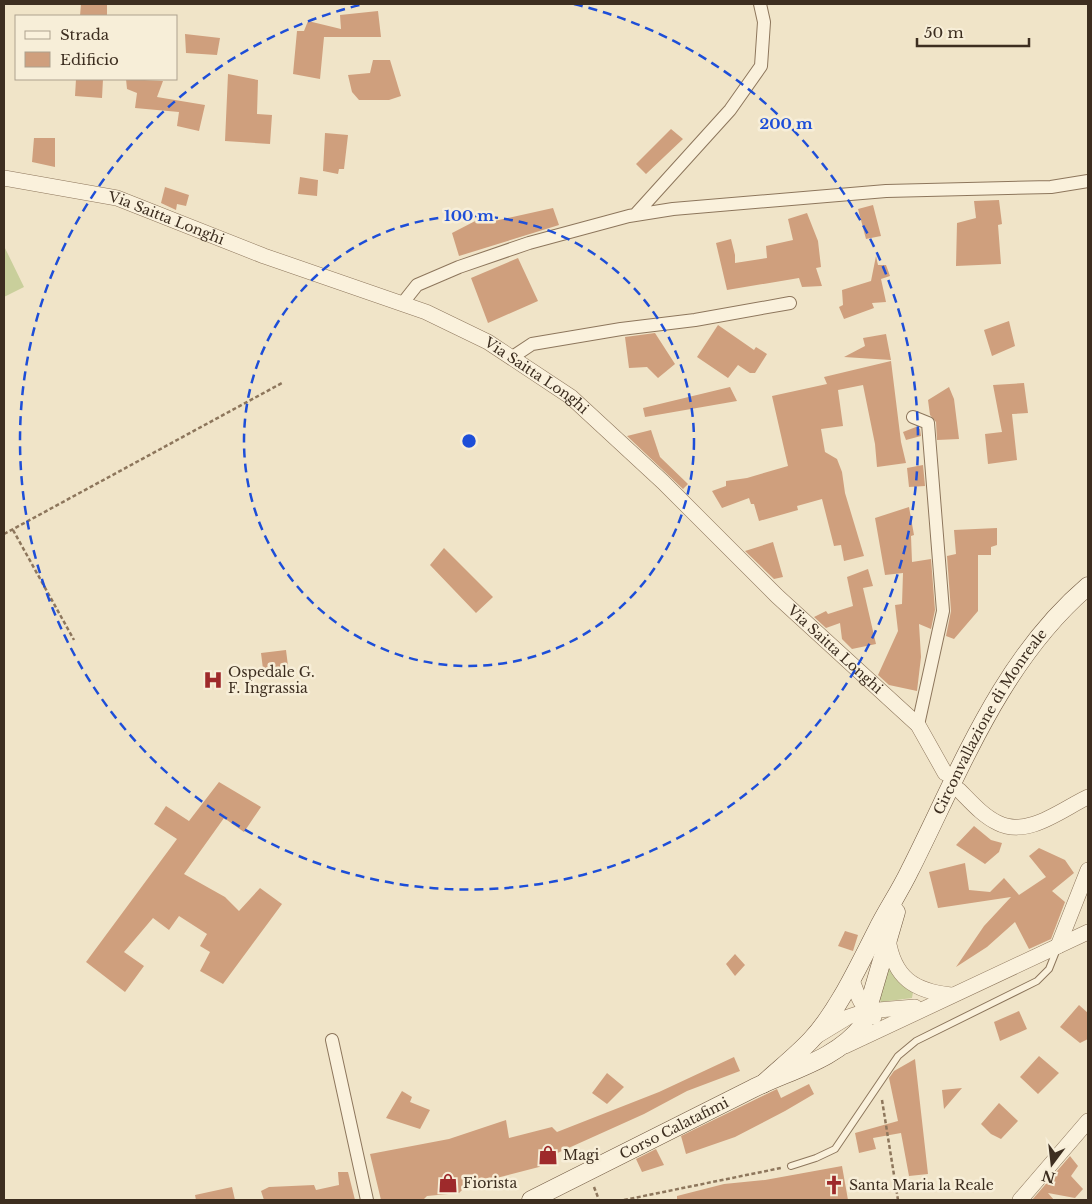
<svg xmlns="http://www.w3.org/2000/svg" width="1092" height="1204" viewBox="0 0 1092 1204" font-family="'Libre Baskerville',serif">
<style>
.green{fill:#c9cf9b}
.building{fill:#cf9f7d}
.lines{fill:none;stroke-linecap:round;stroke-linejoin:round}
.service-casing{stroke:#8d765c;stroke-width:8}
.minor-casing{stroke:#8d765c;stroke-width:14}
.tertiary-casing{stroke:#8d765c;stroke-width:16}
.secondary-casing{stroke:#6f573f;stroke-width:19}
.path{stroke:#8d765c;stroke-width:2.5;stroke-dasharray:4 2.5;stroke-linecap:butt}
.service{stroke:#faf1dc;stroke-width:6}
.minor{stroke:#faf1dc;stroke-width:12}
.tertiary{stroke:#faf1dc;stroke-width:15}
.secondary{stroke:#faf1dc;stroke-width:18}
.ring{fill:none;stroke:#1d4ed8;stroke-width:2.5;stroke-dasharray:9 6}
.labels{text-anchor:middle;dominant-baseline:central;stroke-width:5;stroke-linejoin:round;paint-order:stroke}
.street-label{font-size:14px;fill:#3d2e20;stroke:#f7eed8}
.poi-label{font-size:14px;fill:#3d2e20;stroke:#f7eed8;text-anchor:start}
.centre{fill:#1d4ed8;stroke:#f7eed8;stroke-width:2.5}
.ring-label{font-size:15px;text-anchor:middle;font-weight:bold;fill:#1d4ed8;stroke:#f7eed8;stroke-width:5;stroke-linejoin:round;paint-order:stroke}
</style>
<rect width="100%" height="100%" fill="#f0e4c8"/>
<!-- green -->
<path class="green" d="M 4,246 L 24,287 L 4,297 Z
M 887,963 L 900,983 L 913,992 L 912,998 L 881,1002 L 878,996 Z"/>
<!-- building -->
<path class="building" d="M 81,4 L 107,4 L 107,16 L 80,16 Z
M 378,11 L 381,37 L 324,37 L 320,79 L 293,74 L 297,31 L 304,31 L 308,21 L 341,29 L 340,15 Z
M 185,34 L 220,38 L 217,55 L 186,53 Z
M 373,60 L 390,60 L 401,96 L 389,100 L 359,100 L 352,92 L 348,75 L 370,73 Z
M 228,74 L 258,80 L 257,114 L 272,115 L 270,144 L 225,141 Z
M 76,79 L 103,79 L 102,98 L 75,96 Z
M 126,79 L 163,81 L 157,97 L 205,105 L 199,131 L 177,126 L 179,112 L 135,108 L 137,93 L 127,89 Z
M 671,129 L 683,139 L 646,174 L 636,164 Z
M 325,133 L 348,135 L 344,169 L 339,169 L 338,174 L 323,171 Z
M 34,138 L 55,138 L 55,167 L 32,162 Z
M 300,177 L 318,180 L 317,196 L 298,194 Z
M 165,187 L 189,195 L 186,206 L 177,204 L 176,210 L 161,203 Z
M 999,200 L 1002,224 L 998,225 L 1001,264 L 956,266 L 957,223 L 976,218 L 974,201 Z
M 873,205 L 881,236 L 866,239 L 858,209 Z
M 553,208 L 559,225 L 459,256 L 452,233 L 483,217 L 485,223 Z
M 807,213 L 818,241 L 821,267 L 816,268 L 822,286 L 802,287 L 799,278 L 727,290 L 716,243 L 731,239 L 735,255 L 735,263 L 767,258 L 766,246 L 793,240 L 788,219 Z
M 876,256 L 878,265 L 886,265 L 890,276 L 881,279 L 886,302 L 872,303 L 874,308 L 844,319 L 839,307 L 843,305 L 842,290 L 871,281 Z
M 518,258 L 538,301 L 488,323 L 471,278 Z
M 1009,321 L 1015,346 L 992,356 L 984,330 Z
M 718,325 L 754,350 L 756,347 L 767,354 L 755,373 L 750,373 L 738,365 L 728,378 L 697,357 Z
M 655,333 L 675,364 L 658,378 L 647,367 L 629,368 L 625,337 Z
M 886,334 L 891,360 L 844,357 L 865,346 L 863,338 Z
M 891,361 L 901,442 L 906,463 L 877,467 L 875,444 L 863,385 L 838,390 L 843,426 L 821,429 L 825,452 L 837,459 L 842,472 L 845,493 L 864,556 L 844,561 L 841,545 L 834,546 L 822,499 L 797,506 L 798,510 L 759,521 L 754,504 L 751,504 L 749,498 L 722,508 L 712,491 L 726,486 L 726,481 L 747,478 L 788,466 L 772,396 L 827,384 L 824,377 Z
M 1024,383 L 1028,413 L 1012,414 L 1017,460 L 988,464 L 985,434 L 1002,432 L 993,385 Z
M 730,387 L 737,401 L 645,417 L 643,408 Z
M 949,387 L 954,399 L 959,439 L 937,440 L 936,422 L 930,415 L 928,400 Z
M 916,427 L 920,429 L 921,436 L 906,440 L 903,432 Z
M 651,430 L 660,457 L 688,484 L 683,489 L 627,436 Z
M 923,465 L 925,486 L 909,487 L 907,468 Z
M 909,507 L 914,535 L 911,536 L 912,562 L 931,559 L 935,610 L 931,629 L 919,624 L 921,657 L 917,691 L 889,685 L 878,675 L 898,631 L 895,605 L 902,604 L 903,573 L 885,575 L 875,518 Z
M 997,528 L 997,545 L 991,547 L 991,555 L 978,555 L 978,611 L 954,639 L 946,636 L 951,611 L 947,556 L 956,554 L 954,530 Z
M 773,542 L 783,577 L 774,579 L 745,551 Z
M 444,548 L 493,597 L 476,613 L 430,565 Z
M 868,569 L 873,586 L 863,588 L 876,644 L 852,649 L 842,639 L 840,623 L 826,628 L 814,617 L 826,611 L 828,614 L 853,606 L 847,577 Z
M 286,650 L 289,674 L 264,677 L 261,653 Z
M 219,782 L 261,807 L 244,832 L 224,818 L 184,874 L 225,897 L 239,911 L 260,888 L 282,904 L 223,984 L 200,971 L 210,952 L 200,946 L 207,934 L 179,916 L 169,930 L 153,918 L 124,952 L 144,966 L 125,992 L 86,962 L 177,839 L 154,824 L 166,806 L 189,821 Z
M 974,826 L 991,840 L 1002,843 L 999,852 L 985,864 L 956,845 Z
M 1039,848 L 1065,860 L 1074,873 L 1052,891 L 1065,902 L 1051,939 L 1029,949 L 1015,922 L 987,947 L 956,967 L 984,926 L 1011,897 L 938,908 L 929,872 L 965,863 L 969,890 L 990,892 L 1004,878 L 1019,895 L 1046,877 L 1029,856 Z
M 845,931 L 858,935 L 853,951 L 838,946 Z
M 735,954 L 745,965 L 735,976 L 726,964 Z
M 1079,1005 L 1088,1013 L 1088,1039 L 1080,1043 L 1060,1027 Z
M 1019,1011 L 1027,1029 L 1000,1041 L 994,1022 Z
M 1039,1056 L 1059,1073 L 1038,1094 L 1020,1077 Z
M 734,1057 L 740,1071 L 687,1091 L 644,1114 L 553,1155 L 539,1167 L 466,1186 L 459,1193 L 427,1196 L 423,1200 L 381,1200 L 370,1154 L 449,1139 L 506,1120 L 509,1138 L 552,1127 L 557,1132 L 659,1092 Z
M 915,1059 L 928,1174 L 909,1176 L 901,1133 L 873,1138 L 876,1149 L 859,1153 L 855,1133 L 898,1121 L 889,1078 L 894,1071 Z
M 607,1073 L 624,1087 L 607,1104 L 592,1093 Z
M 809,1084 L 814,1094 L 785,1111 L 735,1137 L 686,1154 L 681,1136 L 777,1089 L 781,1098 Z
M 962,1088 L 944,1109 L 942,1090 Z
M 402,1091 L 412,1097 L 410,1102 L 430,1110 L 420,1129 L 386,1118 Z
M 999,1103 L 1018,1121 L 1001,1139 L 991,1134 L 981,1124 Z
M 656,1149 L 664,1165 L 642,1172 L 636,1159 Z
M 1070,1156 L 1078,1166 L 1071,1176 L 1083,1189 L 1075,1198 L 1048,1193 L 1054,1200 L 1032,1200 Z
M 842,1166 L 848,1200 L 677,1200 L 677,1196 L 724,1184 L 765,1180 Z
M 338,1172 L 348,1172 L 355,1200 L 264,1200 L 261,1191 L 269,1187 L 314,1185 L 316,1190 L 339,1185 Z
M 232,1187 L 235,1200 L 196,1200 L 195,1195 Z"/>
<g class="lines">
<defs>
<path id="service" d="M 791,1166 L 816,1158 L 835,1149 L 898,1056 L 916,1041 L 1037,981 L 1049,969 L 1057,949"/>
<path id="minor" d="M 635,215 L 730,110 L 761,66 L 764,22 L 760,4
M 402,304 L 417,285 L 459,267 L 529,243 L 629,216 L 673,209 L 886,191 L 1051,187 L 1088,181
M 511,358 L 532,344 L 621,329 L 695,320 L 790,303
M 913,417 L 928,423 L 943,611 L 918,725
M 332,1040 L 367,1200"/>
<g id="tertiary">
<path id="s1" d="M 4,178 L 117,198 L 264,256 L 426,312 L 488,342 L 571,397 L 663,482 L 777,596 L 918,725 L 945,773"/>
<path d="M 959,790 C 971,802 983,816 998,823 C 1028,838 1062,809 1088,797"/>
<path d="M 888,939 C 894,978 914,991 951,995"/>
<path d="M 1058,946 L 1088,870"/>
<path d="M 852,980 C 857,994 861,1007 874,1017"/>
<path d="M 815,1037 L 848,1017 L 866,1011 L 915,1007"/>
<path d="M 845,1046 L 1088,932"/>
<path d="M 1020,1200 L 1088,1121"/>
</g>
<g id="secondary">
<path id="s2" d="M 763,1084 C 778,1070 796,1056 811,1040 C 838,1011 859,965 877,930 C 887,910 900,891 910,870 C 960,771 1001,660 1088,586"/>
<path id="s3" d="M 531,1200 C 605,1163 678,1126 752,1089 C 790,1070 836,1060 863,1025 L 896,912"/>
</g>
</defs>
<!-- service casing -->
<use href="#service" class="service-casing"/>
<!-- minor casing -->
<use href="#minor" class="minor-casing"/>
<!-- tertiary casing -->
<use href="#tertiary" class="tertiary-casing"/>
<!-- secondary casing -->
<use href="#secondary" class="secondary-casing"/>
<!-- path -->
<path class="path" d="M 13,530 L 74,640
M 4,534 L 282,383
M 882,1100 L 898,1200
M 594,1187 L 599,1200
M 624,1200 L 781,1168"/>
<!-- service -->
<use href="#service" class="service"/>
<!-- minor -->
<use href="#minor" class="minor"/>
<!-- tertiary -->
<use href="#tertiary" class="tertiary"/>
<!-- secondary -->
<use href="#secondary" class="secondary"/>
</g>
<!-- distance rings -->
<g class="ring">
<circle cx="469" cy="441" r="225"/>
<path d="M574 4A449 449 0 1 1 364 4"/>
</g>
<!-- icons -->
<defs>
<symbol id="hospital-bare" viewBox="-9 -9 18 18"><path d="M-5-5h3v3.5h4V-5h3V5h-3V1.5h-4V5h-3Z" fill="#9e2a2b" stroke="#f7eed8" stroke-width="2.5" paint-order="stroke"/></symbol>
<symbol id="shop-bare" viewBox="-9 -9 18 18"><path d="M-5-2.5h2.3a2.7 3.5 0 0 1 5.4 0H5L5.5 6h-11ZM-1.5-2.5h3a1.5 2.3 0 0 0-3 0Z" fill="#9e2a2b" stroke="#f7eed8" stroke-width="2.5" paint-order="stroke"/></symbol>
<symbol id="church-bare" viewBox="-9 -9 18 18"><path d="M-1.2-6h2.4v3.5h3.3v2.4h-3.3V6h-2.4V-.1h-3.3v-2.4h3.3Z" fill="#9e2a2b" stroke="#f7eed8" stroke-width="2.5" paint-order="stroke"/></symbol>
</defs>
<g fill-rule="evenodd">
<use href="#hospital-bare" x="199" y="666" width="28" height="28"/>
<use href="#shop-bare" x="534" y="1141" width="28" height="28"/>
<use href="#shop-bare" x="434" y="1169" width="28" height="28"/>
<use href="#church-bare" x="820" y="1171" width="28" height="28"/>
</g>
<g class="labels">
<!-- street labels -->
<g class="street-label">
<text stroke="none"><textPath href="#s1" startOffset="168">Via Saitta Longhi</textPath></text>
<text stroke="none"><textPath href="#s1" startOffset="572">Via Saitta Longhi</textPath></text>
<text stroke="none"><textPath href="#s1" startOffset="978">Via Saitta Longhi</textPath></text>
<text stroke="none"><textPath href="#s2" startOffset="431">Circonvallazione di Monreale</textPath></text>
<text stroke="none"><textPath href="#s3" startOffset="160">Corso Calatafimi</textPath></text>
</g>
<!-- poi labels -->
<g class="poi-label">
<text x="228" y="672">Ospedale G.<tspan x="228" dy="16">F. Ingrassia</tspan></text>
<text x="563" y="1155">Magi</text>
<text x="463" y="1183">Fiorista</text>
<text x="849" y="1185">Santa Maria la Reale</text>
</g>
</g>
<circle cx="469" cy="441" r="8" class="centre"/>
<g class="ring-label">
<text x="786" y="129">200 m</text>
<text x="469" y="221">100 m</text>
</g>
<!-- border -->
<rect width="1092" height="1204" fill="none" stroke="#3d2e20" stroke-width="10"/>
<!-- legend -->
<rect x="15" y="15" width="162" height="65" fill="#f7eed8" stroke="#ada18e"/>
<rect x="25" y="31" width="25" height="8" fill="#faf1dc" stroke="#ada18e"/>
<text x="60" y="40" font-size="15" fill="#3d2e20">Strada</text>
<rect x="25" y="52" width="25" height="15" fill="#cf9f7d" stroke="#ada18e"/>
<text x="60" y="65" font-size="15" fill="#3d2e20">Edificio</text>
<!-- north arrow -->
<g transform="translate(1052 1164) rotate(195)" stroke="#f7eed8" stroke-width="4" paint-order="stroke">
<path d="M0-4L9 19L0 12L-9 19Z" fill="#3d2e20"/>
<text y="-8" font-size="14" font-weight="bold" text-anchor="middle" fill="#3d2e20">N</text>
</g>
<!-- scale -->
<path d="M917 38v8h112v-8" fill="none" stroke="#3d2e20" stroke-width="2.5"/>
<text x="924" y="38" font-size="15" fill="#3d2e20" stroke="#f7eed8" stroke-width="4" paint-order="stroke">50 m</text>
</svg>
